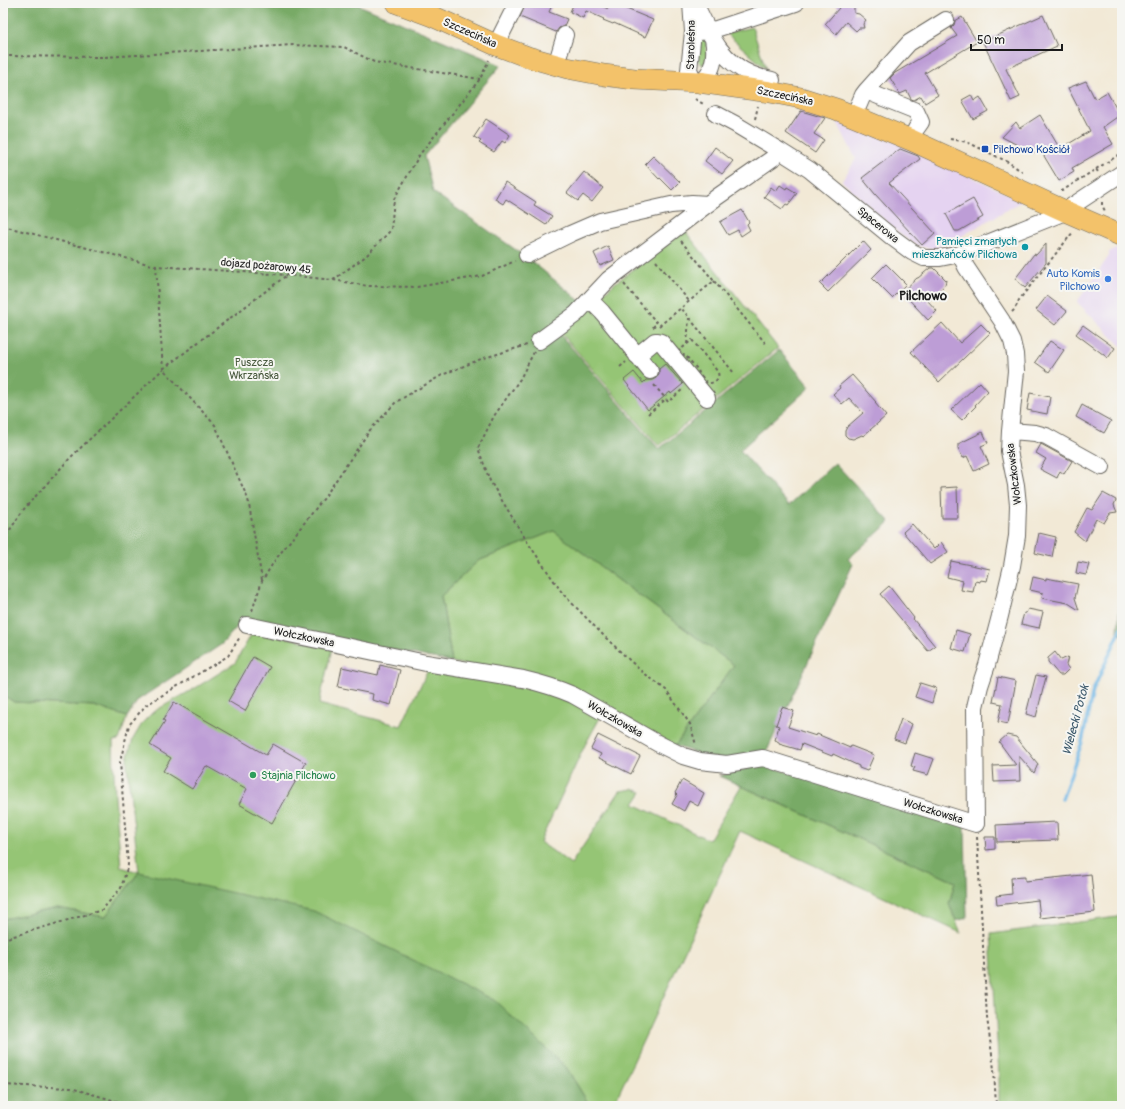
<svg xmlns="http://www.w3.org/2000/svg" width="1125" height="1109" viewBox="0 0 1125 1109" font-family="Pangolin,sans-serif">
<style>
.built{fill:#e5d3f1}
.green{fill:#95c575;stroke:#587048}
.forest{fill:#78aa66;stroke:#4a6341}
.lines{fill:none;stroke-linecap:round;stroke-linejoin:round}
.stream{stroke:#6fb7e6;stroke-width:3.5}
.building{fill:#bd9dd6}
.minor-casing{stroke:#67645d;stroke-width:18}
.major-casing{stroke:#67645d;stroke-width:22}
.path{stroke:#67645d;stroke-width:2;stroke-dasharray:3 3;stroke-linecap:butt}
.minor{stroke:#fff;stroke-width:16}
.major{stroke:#f3c26a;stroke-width:21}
.transit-dot{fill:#1a4fb4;stroke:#f6f6f2;stroke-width:1.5}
.culture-dot{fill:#0f9aa8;stroke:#f6f6f2;stroke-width:1.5}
.shop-dot{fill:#3f7fe0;stroke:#f6f6f2;stroke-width:1.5}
.leisure-dot{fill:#2e9e5b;stroke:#f6f6f2;stroke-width:1.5}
.labels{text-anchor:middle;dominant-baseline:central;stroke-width:4;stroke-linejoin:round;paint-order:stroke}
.street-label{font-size:11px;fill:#1c1c1c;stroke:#f6f6f2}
.transit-label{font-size:11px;fill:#164399;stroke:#f6f6f2;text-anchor:start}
.culture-label{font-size:11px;fill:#0d838f;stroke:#f6f6f2;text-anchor:end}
.shop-label{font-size:11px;fill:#366cbe;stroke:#f6f6f2;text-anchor:end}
.park-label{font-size:11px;fill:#46573b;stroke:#f6f6f2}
.leisure-label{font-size:11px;fill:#27864d;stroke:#f6f6f2;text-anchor:start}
.water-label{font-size:12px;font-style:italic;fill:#3d5a6d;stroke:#f6f6f2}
.quarter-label{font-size:13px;font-weight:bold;fill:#1c1c1c;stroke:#f6f6f2}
</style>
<rect width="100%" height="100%" fill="#f6f6f2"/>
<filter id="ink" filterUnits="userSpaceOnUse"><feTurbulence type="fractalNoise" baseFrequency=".025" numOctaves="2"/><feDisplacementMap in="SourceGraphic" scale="8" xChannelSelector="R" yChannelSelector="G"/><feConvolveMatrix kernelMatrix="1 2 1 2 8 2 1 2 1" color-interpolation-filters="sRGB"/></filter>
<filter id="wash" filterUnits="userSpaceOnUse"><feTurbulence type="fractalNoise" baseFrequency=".012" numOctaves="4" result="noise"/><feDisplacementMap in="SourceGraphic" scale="16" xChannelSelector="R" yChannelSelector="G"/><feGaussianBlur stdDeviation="0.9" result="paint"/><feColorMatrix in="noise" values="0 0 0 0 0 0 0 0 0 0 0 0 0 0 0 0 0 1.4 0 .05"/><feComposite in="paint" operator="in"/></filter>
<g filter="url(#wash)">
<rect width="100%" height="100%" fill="#f2e9d6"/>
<!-- built -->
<path class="built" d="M 835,118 L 905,145 L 1022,201 L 953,241 L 934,248 L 922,247 L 913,243 L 898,232 L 842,181 L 856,159 Z
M 1117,248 L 1122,250 L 1122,347 L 1077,302 L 1109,256 L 1109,252 Z"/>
<!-- green -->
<path class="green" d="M 752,27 L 766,69 L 726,33 Z
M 700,36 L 706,36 L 707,60 L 703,65 L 700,63 L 697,55 Z
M 685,231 L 778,348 L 659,446 L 561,333 L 615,283 Z
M 554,531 L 625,585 L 734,665 L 675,746 L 576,690 L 452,662 L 441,596 L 478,561 Z
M 254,630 L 332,648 L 319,704 L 401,726 L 430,666 L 549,691 L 601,716 L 585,745 L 540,842 L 571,864 L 620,791 L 632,789 L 642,792 L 634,804 L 709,840 L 741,786 L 955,882 L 949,904 L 961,933 L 740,831 L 613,1106 L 590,1106 L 566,1067 L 139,872 L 105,917 L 58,908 L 3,919 L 3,695 L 14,702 L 94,706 L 127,717 L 119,740 L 113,741 L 115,797 L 121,867 L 139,872 L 127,765 L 127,759 L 133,739 L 143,722 L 153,712 L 197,687 L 235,663 Z
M 1122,913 L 1122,1106 L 999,1106 L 999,1077 L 991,934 L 1117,917 Z"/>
<!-- forest -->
<path class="forest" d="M 3,3 L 354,3 L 501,65 L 424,156 L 433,192 L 529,259 L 580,301 L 558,332 L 659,449 L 779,350 L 810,387 L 740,450 L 789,505 L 835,463 L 890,522 L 848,559 L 853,564 L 761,764 L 965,826 L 967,918 L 956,921 L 949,904 L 955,882 L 719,776 L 759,765 L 709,757 L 675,746 L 734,665 L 625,585 L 554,531 L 478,561 L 441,596 L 452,662 L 244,619 L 222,644 L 138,700 L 127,717 L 94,706 L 14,702 L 3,695 Z
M 1122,586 L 1122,635 L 1118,633 L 1120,590 Z
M 139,872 L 314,911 L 494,1000 L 566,1067 L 590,1106 L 3,1106 L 3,919 L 58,908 L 105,917 Z"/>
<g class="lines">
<!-- stream -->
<path class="stream" d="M 1062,799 L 1082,742 L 1093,690 L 1122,627"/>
</g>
<g id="blocks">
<!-- building -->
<path class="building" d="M 526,3 L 553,3 L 549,12 L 567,19 L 564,26 L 559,28 L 556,32 L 520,17 Z
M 569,3 L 596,3 L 608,9 L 612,3 L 653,20 L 645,37 L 614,23 L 613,24 L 603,20 L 604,19 L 586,11 L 583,18 L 570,12 L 573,5 Z
M 834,3 L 854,3 L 854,13 L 859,14 L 866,20 L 863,24 L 864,28 L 859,28 L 856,31 L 846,22 L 836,34 L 825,24 L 839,8 Z
M 1043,15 L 1057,46 L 1006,69 L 1020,97 L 1011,101 L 983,42 Z
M 962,17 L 977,42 L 925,73 L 938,95 L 925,103 L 921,96 L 914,100 L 911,99 L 907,91 L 900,94 L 890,78 L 895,73 L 957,36 L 951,28 L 954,25 L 955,21 Z
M 1086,81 L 1095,99 L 1107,92 L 1120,115 L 1103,127 L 1113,144 L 1072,168 L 1074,172 L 1059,181 L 1038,146 L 1033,153 L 1002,137 L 1016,122 L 1020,128 L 1040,115 L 1060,149 L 1090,131 L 1068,88 Z
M 971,95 L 974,101 L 980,97 L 988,111 L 973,119 L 962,100 Z
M 801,111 L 825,118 L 814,134 L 824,140 L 815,153 L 786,133 Z
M 486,119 L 510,135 L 505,143 L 502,141 L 494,152 L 479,143 L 481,141 L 474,137 Z
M 715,147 L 733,161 L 722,174 L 705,161 Z
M 900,149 L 918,156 L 920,159 L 889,183 L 935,233 L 922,245 L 875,194 L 862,178 Z
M 653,156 L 680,182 L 672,190 L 660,178 L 659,179 L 645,164 Z
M 584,172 L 603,188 L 592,202 L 583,195 L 578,201 L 567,193 Z
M 505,182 L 536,202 L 534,205 L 552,216 L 546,225 L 506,199 L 503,204 L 495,199 Z
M 780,185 L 786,189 L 787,187 L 797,193 L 788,205 L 786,204 L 782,209 L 764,197 L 771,187 L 776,191 Z
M 973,199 L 983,217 L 959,231 L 955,231 L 946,214 Z
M 742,210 L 749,222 L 747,224 L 750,230 L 741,236 L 738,230 L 728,235 L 720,222 Z
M 863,241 L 871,250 L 828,292 L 820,284 Z
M 1046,244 L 1046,263 L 1025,288 L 1015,279 L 1034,254 L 1036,255 Z
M 608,246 L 614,260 L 600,266 L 594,253 Z
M 886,264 L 906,284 L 892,298 L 872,278 Z
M 930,268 L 934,268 L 946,280 L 945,285 L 928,301 L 937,311 L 928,320 L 902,292 L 917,278 L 918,278 Z
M 1047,296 L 1067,311 L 1055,325 L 1036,310 Z
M 942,323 L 960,343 L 981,324 L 990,333 L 939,382 L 911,352 Z
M 1083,325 L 1115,348 L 1108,358 L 1076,334 Z
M 1050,341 L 1064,350 L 1049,372 L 1035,362 Z
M 665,364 L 683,384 L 671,394 L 670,392 L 648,410 L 624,380 L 634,372 L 643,383 L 646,380 L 652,380 L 656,378 L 659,374 L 659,369 Z
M 852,375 L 876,402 L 875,403 L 886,416 L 863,436 L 862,435 L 853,439 L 848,438 L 845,435 L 845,431 L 847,427 L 863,413 L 849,398 L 842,404 L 833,394 L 840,388 L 839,386 Z
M 980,382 L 988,391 L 975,405 L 976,406 L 962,420 L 951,410 Z
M 1030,393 L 1050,397 L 1047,414 L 1027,410 Z
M 1082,405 L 1111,421 L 1104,433 L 1076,417 Z
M 983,432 L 988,443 L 981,446 L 989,464 L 974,471 L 967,456 L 963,458 L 958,448 L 958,444 Z
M 1041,444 L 1072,461 L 1064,474 L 1060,471 L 1057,478 L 1040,469 L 1046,459 L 1036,453 Z
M 957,487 L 958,518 L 942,518 L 941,488 Z
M 1103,493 L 1116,500 L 1114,505 L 1117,512 L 1110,513 L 1104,523 L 1096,519 L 1085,541 L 1074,532 L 1087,508 L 1092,510 Z
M 912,524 L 934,549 L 941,542 L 948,552 L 930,564 L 903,532 Z
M 1039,533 L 1056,537 L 1052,557 L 1035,553 Z
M 951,561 L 990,569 L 987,581 L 980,580 L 980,582 L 975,581 L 973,592 L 961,590 L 963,581 L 947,577 Z
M 1078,562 L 1089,564 L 1086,575 L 1076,573 Z
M 1033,577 L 1046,580 L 1046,578 L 1078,584 L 1075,598 L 1079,610 L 1068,603 L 1042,598 L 1043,593 L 1030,590 Z
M 889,586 L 914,618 L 913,619 L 935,646 L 928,651 L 880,594 Z
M 1028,609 L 1043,612 L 1039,628 L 1021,624 L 1024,613 L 1026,613 Z
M 956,630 L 970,634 L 965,652 L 951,648 Z
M 1055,652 L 1061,660 L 1068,657 L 1066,665 L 1069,669 L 1063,675 L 1059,675 L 1048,662 L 1048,658 Z
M 253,657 L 270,667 L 245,711 L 228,701 Z
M 380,665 L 400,670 L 391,705 L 372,700 L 373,694 L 338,687 L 342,667 L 378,675 Z
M 1036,675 L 1046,677 L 1036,717 L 1026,714 Z
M 998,677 L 1016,681 L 1008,724 L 998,722 L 1002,704 L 993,702 Z
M 920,683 L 936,688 L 932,703 L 915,697 Z
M 174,702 L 235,737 L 266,755 L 273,744 L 306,763 L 272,823 L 239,804 L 247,789 L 206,766 L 192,789 L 163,771 L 171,758 L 150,745 L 165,721 L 163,720 Z
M 782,707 L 794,711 L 788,727 L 816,736 L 817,734 L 850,748 L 851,746 L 874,755 L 867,771 L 859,768 L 859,766 L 833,754 L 832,756 L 802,744 L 800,750 L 779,744 L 779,742 L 775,740 L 779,726 L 776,725 Z
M 901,719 L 912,724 L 905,743 L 894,739 Z
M 598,735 L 640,756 L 631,774 L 599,758 L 601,754 L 591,749 Z
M 1007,735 L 1016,737 L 1038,764 L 1034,773 L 1019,756 L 1020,781 L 994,782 L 993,766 L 1016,765 L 999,742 Z
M 915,753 L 934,759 L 928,775 L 913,771 L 915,767 L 911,766 Z
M 682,780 L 704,793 L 698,806 L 689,801 L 684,811 L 672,804 L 677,795 L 675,793 Z
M 1057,822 L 1058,840 L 997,842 L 996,825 Z
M 985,837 L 995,837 L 995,849 L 986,850 Z
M 1091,874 L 1095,912 L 1040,918 L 1038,900 L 997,905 L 996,896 L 1012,894 L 1011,878 L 1025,877 L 1025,881 Z"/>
</g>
</g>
<g filter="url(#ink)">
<use href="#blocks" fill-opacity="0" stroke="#67645d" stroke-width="1"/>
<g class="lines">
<defs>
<path id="minor" d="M 691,3 L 693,32 L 689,70 L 693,78 L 698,82 C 714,76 716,54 713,39
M 695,3 C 709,32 719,60 751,74 C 758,77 765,79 772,80
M 698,32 L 709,31 L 716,29 L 796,3
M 496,45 L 517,3
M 556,65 L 565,35
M 866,91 L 909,43 L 946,20
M 716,114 L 735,124 L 780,151 L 810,170 L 893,238 L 912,252 L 924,258 L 940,258 L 960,254 L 1060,214 L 1122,173
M 854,116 L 863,95 L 866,91 L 916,111 L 921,122 L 916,129 L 911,140
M 527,255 L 570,234 L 600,221 L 671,205 L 692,203 L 708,204
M 590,300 L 602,312 L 650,371
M 539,341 L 576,314 L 609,279 L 717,197 L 773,158 L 780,151
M 637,356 L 655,341 L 658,341 L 661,342 L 707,398
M 1010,431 L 1035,433 L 1046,436 L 1102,467
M 247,625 L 426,663 L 523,679 C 540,683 557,688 573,695 L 657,743 L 683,756 L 700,761 L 727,764 L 763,758 L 976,824 L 975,707 L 980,686 L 987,665 L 1000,616 L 1012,566 L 1017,536 L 1018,505 L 1016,485 L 1009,451 L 1010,431 L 1016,371 L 1015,354 L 1012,341 L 1002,321 L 966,267 L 960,254"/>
<path id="major" d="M 397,3 L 432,16 L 496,45 L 528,57 L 567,68 L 604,75 L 634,79 L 698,82 L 770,92 L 801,98 L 836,109 L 911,140 L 1065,211 L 1122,236"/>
</defs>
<!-- minor casing -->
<use href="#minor" class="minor-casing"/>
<!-- major casing -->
<use href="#major" class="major-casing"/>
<!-- path -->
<path class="path" d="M 3,56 L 105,57 L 293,45 L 344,47 L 374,62 L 480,79
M 695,99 L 705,105
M 755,119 L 758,106
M 950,139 L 967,142 L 1008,162 L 1024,173
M 1096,169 L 1122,153
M 1061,191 L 1062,191 L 1096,169 L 1098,172
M 1102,202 L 1102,205 L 1105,211
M 3,226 L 156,266 L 287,275 L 333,280 L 368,286 L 417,287 L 482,276 L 515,261
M 656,261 L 689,301
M 333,280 L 366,256 L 391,230 L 394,199 L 420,154 L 480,79 L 489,60
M 714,281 L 767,345
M 624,284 L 657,323 L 652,328
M 682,309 L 734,373
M 1012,312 L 1015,309 L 1019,300 L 1073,232
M 659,326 L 714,281 L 681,241
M 692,340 L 718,372 C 720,379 714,384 707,383 L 699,373 L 698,370 L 685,355 L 673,356 Z
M 687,344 L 689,318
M 534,352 L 520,379 L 494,416 L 478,448 L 490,481 L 528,543 L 563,594 L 606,638 L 640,670 L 666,690 L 690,724 L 696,745
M 620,367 L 626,362
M 654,385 L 666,399
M 648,414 L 666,399 L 668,402 L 682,390
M 3,540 L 24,509 L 70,458 L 163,369 L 156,266
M 262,580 L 248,499 L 215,425 L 163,369 L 287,275
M 252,611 L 262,581 L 275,560 L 324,498 L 370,430 L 396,402 L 442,375 L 481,359 L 527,345
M 977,837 L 987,1018 L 994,1069 L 996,1106
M 3,941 L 7,938 L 102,910 L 121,888 L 128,865 L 120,762 L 129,725 L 146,705 L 228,656 L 240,637
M 3,1085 L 71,1088 L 133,1106
M 1116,1106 L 1122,1098"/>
<!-- minor -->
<use href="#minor" class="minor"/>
<!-- major -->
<use href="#major" class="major"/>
</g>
</g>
<!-- markers -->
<rect class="transit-dot" x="981" y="145" width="8" height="8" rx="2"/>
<circle class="culture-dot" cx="1025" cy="247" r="4"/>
<circle class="shop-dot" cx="1108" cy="279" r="4"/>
<circle class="leisure-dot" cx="253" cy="775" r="4"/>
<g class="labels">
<!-- street labels -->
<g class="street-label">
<text transform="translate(470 33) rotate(24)">Szczecińska</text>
<text transform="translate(691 45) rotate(-89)">Staroleśna</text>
<text transform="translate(785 96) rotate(12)">Szczecińska</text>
<text transform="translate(878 225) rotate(39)">Spacerowa</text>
<text transform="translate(266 266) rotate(5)">dojazd pożarowy 45</text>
<text transform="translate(1014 474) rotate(-97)">Wołczkowska</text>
<text transform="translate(304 637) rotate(12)">Wołczkowska</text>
<text transform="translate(615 719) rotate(30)">Wołczkowska</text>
<text transform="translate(933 811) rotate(17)">Wołczkowska</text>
</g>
<!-- transit labels -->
<g class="transit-label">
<text x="993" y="149">Pilchowo Kościół</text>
</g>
<!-- culture labels -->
<g class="culture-label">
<text x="1017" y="241">Pamięci zmarłych<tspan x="1017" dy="13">mieszkańców Pilchowa</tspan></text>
</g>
<!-- shop labels -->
<g class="shop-label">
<text x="1100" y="273">Auto Komis<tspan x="1100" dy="13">Pilchowo</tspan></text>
</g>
<!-- park labels -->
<g class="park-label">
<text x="254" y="362">Puszcza<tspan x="254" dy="13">Wkrzańska</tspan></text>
</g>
<!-- leisure labels -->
<g class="leisure-label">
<text x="261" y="775">Stajnia Pilchowo</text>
</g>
<!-- water labels -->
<g class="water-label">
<text transform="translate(1076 720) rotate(-75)">Wielecki Potok</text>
</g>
<!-- quarter labels -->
<g class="quarter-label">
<text x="923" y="296">Pilchowo</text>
</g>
</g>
<!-- margin -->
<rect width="1125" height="1109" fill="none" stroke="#f6f6f2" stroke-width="16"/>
<!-- scale -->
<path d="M971 44v6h91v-6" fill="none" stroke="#1c1c1c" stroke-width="2"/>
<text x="977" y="44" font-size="12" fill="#1c1c1c" stroke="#f6f6f2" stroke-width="3" paint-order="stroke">50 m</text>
</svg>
